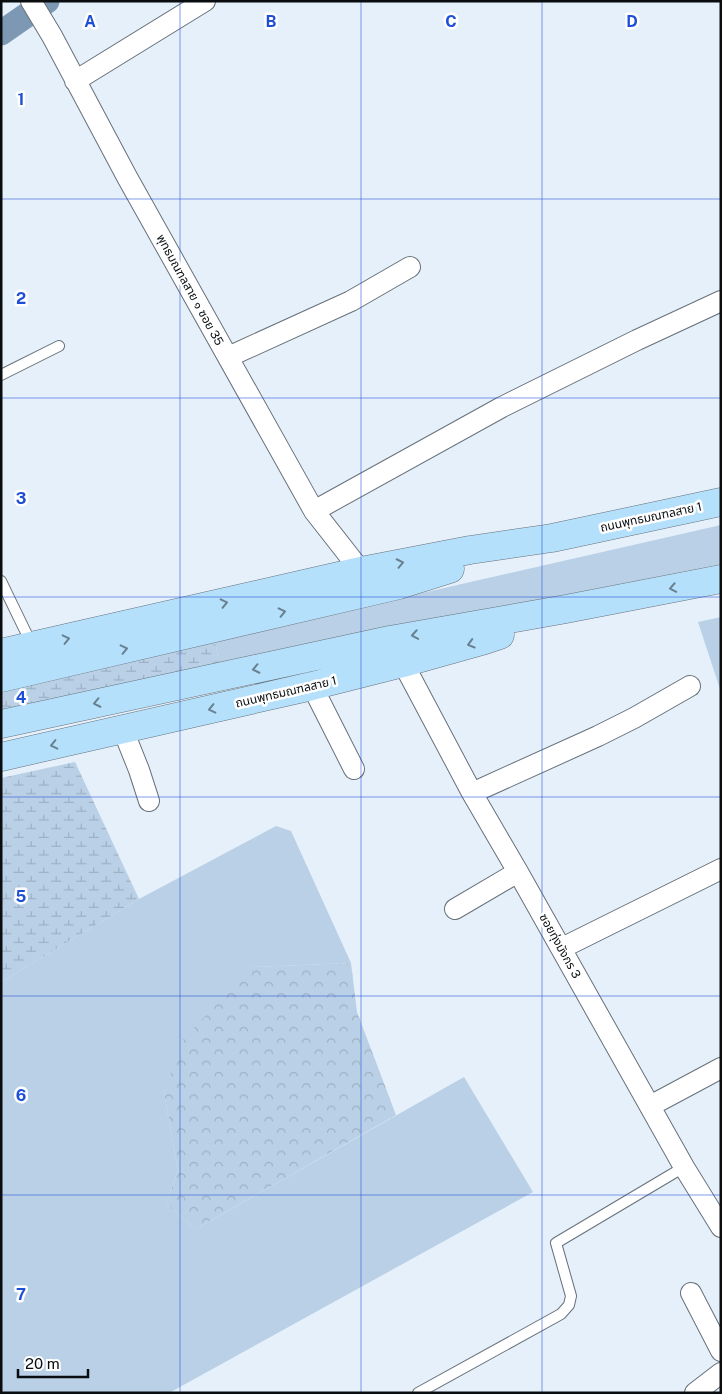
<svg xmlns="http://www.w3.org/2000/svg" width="722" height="1394" viewBox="0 0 722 1394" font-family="'Public Sans','Noto Sans Thai',sans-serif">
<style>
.grass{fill:#b9d0e6}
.forest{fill:url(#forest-crowns)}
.wetland{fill:url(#wetland-marsh)}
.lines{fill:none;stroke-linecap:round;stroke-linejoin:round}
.canal{stroke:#7c98b3;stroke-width:25}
.service-casing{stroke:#67717a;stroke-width:12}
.minor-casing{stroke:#67717a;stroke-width:22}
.secondary-casing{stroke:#67717a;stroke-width:29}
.service{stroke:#fff;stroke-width:10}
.minor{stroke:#fff;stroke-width:20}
.secondary{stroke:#b5e0fb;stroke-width:28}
.oneway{stroke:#688191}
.grid{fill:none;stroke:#1d4ed8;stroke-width:1;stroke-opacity:0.55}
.labels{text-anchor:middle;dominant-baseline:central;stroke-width:5;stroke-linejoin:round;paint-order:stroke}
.street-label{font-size:12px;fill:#090d10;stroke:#fff}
.grid-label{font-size:16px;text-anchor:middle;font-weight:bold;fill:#1d4ed8;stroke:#fff;stroke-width:5;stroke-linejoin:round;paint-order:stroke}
</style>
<defs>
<pattern id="forest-crowns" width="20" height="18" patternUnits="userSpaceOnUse" patternTransform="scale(1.25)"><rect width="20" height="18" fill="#b9d0e6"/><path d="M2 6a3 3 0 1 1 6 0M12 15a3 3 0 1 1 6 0" fill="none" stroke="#9eb1c4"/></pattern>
<pattern id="wetland-marsh" width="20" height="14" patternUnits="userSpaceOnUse" patternTransform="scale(1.25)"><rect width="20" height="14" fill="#b9d0e6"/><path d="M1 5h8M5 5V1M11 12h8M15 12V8" fill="none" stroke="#9eb1c4"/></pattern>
</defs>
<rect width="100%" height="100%" fill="#e5f0fb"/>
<!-- grass -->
<path class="grass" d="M 721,525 L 721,564 L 219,663 L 215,640 Z
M 721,617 L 721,692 L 698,622 Z
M 276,826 L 291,831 L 351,963 L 251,967 L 164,1092 L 178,1171 L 166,1204 L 196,1229 L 464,1077 L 533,1192 L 169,1393 L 1,1393 L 1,982 L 139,899 Z"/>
<!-- forest -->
<path class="forest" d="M 351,963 L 357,1012 L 396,1115 L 196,1229 L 166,1204 L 178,1171 L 164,1092 L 182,1041 L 251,967 Z"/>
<!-- wetland -->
<path class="wetland" d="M 215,640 L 219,663 L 42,702 L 1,715 L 1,684 Z
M 75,762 L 139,899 L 1,982 L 1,778 Z"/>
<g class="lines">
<!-- canal -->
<path class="canal" d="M 1,33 L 47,1"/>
<defs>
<path id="service" d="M 1,375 L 59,346
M 1,581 L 32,645
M 418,1393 L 561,1314 L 569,1305 L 571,1296 L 556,1243 L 684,1167"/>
<path id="minor" d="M 31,1 L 52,36 L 127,177 L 314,511 L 361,571
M 75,81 L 205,1
M 228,357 L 351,301 L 410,267
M 314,511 L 502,407 L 637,340 L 721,301
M 403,663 L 472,793 L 518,872 L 684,1167 L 721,1227
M 312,686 L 354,769
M 123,730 L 139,770 L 149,801
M 472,793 L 598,736 L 634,718 L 690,686
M 455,909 L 518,872
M 562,948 L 721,869
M 650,1106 L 721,1068
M 691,1293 L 721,1351
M 695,1393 L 721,1373"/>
<path id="secondary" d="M 1,653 L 361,571 L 470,550 L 552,538 L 721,502
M 1,678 L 399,585 L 450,569
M 1,724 L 390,640 L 566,609 L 721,579
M 1,757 L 312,686 L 403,663 L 485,640 L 500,635"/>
</defs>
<!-- service casing -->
<use href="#service" class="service-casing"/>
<!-- minor casing -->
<use href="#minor" class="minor-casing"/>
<!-- secondary casing -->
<use href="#secondary" class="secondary-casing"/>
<!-- service -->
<use href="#service" class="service"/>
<!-- minor -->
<use href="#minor" class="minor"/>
<!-- secondary -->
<use href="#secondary" class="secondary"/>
</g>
<!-- one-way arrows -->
<defs><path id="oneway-chevron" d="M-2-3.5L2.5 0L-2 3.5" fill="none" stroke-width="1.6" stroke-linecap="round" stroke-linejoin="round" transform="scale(1.25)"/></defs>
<g class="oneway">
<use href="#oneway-chevron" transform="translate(400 563) rotate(-12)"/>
<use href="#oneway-chevron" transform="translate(673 588) rotate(169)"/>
<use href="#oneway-chevron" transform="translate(224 603) rotate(-13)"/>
<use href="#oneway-chevron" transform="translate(282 612) rotate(-13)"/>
<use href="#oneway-chevron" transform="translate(415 635) rotate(170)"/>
<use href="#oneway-chevron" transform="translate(66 639) rotate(-13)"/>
<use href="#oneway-chevron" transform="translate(471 644) rotate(164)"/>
<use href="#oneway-chevron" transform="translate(124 649) rotate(-13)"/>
<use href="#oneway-chevron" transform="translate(256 669) rotate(168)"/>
<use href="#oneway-chevron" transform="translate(97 703) rotate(168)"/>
<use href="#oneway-chevron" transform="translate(212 709) rotate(167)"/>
<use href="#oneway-chevron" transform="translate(54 745) rotate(167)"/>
</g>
<!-- grid -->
<path class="grid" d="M 180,1 L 180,1393M 361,1 L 361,1393M 542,1 L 542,1393M 1,199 L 721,199M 1,398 L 721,398M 1,597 L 721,597M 1,797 L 721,797M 1,996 L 721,996M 1,1195 L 721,1195"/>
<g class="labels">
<!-- street labels -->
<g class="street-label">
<text transform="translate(190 290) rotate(61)">พุทธมณฑลสาย ๑ ซอย 35</text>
<text transform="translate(651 517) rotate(-12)">ถนนพุทธมณฑลสาย 1</text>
<text transform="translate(286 692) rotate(-13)">ถนนพุทธมณฑลสาย 1</text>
<text transform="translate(560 946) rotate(61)">ซอยทุ่งมังกร 3</text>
</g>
</g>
<g class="grid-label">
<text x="90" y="27">A</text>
<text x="271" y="27">B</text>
<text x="451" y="27">C</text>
<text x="632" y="27">D</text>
<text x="21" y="105">1</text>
<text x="21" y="304">2</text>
<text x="21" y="504">3</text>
<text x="21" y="703">4</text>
<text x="21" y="902">5</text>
<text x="21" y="1101">6</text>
<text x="21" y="1300">7</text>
</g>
<!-- border -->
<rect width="722" height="1394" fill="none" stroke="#090d10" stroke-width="5"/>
<!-- scale -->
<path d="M18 1369v8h70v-8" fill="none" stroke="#090d10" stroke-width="2.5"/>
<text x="25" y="1369" font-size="15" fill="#090d10" stroke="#ffffff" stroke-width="4" paint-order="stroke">20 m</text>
</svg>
